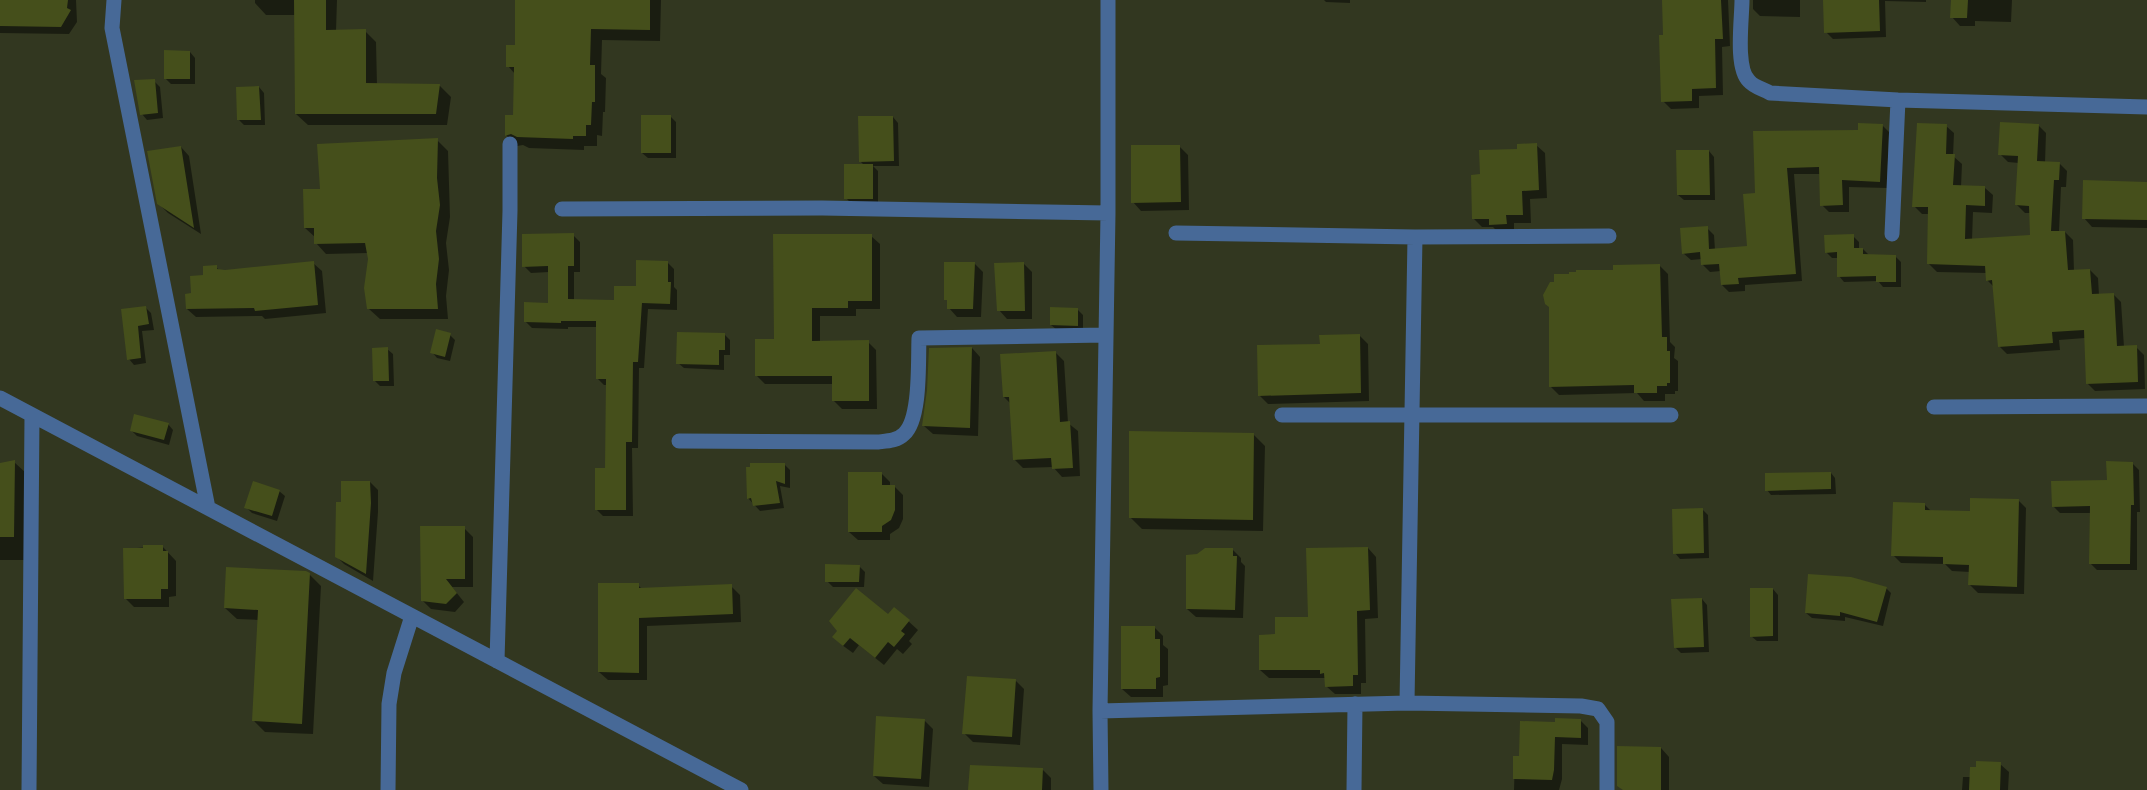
<svg xmlns="http://www.w3.org/2000/svg" width="2147" height="790" viewBox="0 0 2147 790" font-family="Signika,sans-serif">
<style>
.shadow{fill:#0007}
.building{fill:#454f1b}
.lines{fill:none;stroke-linecap:round;stroke-linejoin:round}
.street{stroke:#476997;stroke-width:15}
</style>
<rect width="100%" height="100%" fill="#323720"/>
<!-- shadow -->
<path class="shadow" d="M 0,0 L 76,0 L 77,22 L 69,34 L 0,33 Z
M 255,0 L 337,0 L 336,31 L 365,31 L 376,42 L 377,85 L 440,86 L 451,97 L 447,125 L 308,125 L 296,114 L 295,15 L 266,15 L 255,3 Z
M 517,0 L 661,0 L 660,41 L 602,40 L 601,74 L 606,78 L 605,112 L 603,112 L 602,136 L 597,135 L 597,146 L 584,146 L 584,150 L 529,148 L 523,145 L 517,146 L 506,135 L 514,117 L 515,74 L 508,66 L 516,47 Z
M 1324,0 L 1350,0 L 1350,3 L 1326,2 Z
M 1663,0 L 1728,0 L 1730,46 L 1722,47 L 1723,95 L 1699,96 L 1699,108 L 1671,109 L 1663,101 Z
M 1753,0 L 1800,0 L 1800,17 L 1760,16 L 1753,9 Z
M 1825,0 L 1926,0 L 1926,2 L 1885,1 L 1886,37 L 1833,39 L 1826,32 Z
M 1952,0 L 2012,0 L 2011,22 L 1975,21 L 1975,26 L 1960,26 L 1952,17 Z
M 190,52 L 195,58 L 195,84 L 171,84 L 165,78 Z
M 154,81 L 160,87 L 163,118 L 147,120 L 142,114 Z
M 259,87 L 264,93 L 265,125 L 244,125 L 239,120 Z
M 671,117 L 676,122 L 676,158 L 648,158 L 642,153 Z
M 893,117 L 898,123 L 899,166 L 873,166 L 878,171 L 878,204 L 852,204 L 846,198 L 865,166 L 860,161 Z
M 1882,125 L 1889,132 L 1887,188 L 1849,187 L 1849,212 L 1829,212 L 1822,205 L 1821,174 L 1794,174 L 1802,281 L 1745,285 L 1745,291 L 1729,292 L 1722,285 L 1721,271 L 1710,272 L 1702,264 L 1702,259 L 1691,260 L 1683,253 L 1707,228 L 1714,235 L 1715,250 L 1749,248 L 1757,194 L 1755,133 L 1859,132 Z
M 2038,125 L 2046,133 L 2045,163 L 2059,163 L 2067,171 L 2066,187 L 2061,187 L 2059,232 L 2065,232 L 2073,240 L 2074,271 L 2090,270 L 2098,278 L 2099,295 L 2113,294 L 2121,302 L 2124,347 L 2136,347 L 2144,355 L 2145,389 L 2095,391 L 2087,383 L 2085,338 L 2059,340 L 2060,350 L 2007,354 L 1999,346 L 1995,288 L 1987,280 L 1987,273 L 1937,272 L 1929,264 L 1930,214 L 1922,214 L 1914,206 L 1946,126 L 1954,133 L 1953,156 L 1962,164 L 1961,187 L 1985,188 L 1993,195 L 1992,213 L 1973,212 L 1972,240 L 2032,237 L 2031,213 L 2025,213 L 2017,205 L 2019,163 L 2008,162 L 2000,154 Z
M 437,140 L 448,151 L 450,217 L 446,243 L 449,270 L 446,296 L 448,319 L 380,319 L 369,309 L 368,253 L 326,254 L 316,243 L 316,238 L 305,228 L 322,190 Z
M 1536,145 L 1545,153 L 1547,198 L 1530,199 L 1531,223 L 1514,223 L 1514,232 L 1499,233 L 1493,227 L 1482,227 L 1474,219 L 1482,176 L 1518,151 Z
M 1179,146 L 1188,155 L 1189,210 L 1141,211 L 1133,202 Z
M 181,147 L 189,156 L 201,234 L 168,213 L 159,204 Z
M 1709,151 L 1714,157 L 1715,200 L 1684,200 L 1678,195 Z
M 2147,183 L 2147,228 L 2092,227 L 2084,218 Z
M 573,235 L 580,242 L 580,272 L 574,272 L 574,301 L 615,302 L 637,288 L 667,262 L 674,269 L 674,287 L 677,290 L 677,310 L 648,309 L 644,368 L 639,368 L 638,448 L 632,448 L 633,516 L 603,516 L 596,509 L 607,470 L 608,385 L 604,385 L 597,378 L 598,327 L 568,327 L 568,329 L 532,328 L 525,321 L 550,305 L 549,272 L 531,273 L 524,266 Z
M 871,236 L 880,244 L 880,309 L 856,309 L 856,316 L 820,316 L 820,342 L 868,342 L 876,350 L 877,409 L 842,409 L 834,401 L 834,384 L 765,384 L 757,376 L 775,340 Z
M 1853,236 L 1859,242 L 1859,249 L 1863,249 L 1869,255 L 1895,256 L 1901,262 L 1901,287 L 1883,287 L 1878,281 L 1844,282 L 1839,276 L 1838,258 L 1832,258 L 1826,252 Z
M 313,263 L 322,271 L 326,313 L 265,319 L 262,316 L 196,317 L 187,309 L 193,295 L 205,277 L 216,267 L 220,271 Z
M 974,263 L 983,272 L 981,317 L 957,317 L 949,308 L 949,302 L 946,299 Z
M 1024,264 L 1032,272 L 1032,319 L 1007,319 L 999,310 Z
M 1659,265 L 1668,274 L 1670,342 L 1675,347 L 1674,358 L 1678,361 L 1678,391 L 1675,391 L 1675,394 L 1665,394 L 1665,401 L 1644,401 L 1637,393 L 1559,395 L 1551,387 L 1614,271 Z
M 146,308 L 151,313 L 154,330 L 142,331 L 146,363 L 134,365 L 129,359 L 123,311 Z
M 1078,310 L 1083,315 L 1083,331 L 1057,330 L 1051,325 Z
M 450,335 L 455,340 L 450,361 L 437,358 L 432,352 Z
M 725,335 L 730,340 L 730,355 L 724,355 L 724,370 L 684,368 L 678,363 Z
M 1359,335 L 1368,344 L 1369,401 L 1268,404 L 1260,396 L 1321,345 Z
M 972,348 L 980,357 L 978,436 L 933,434 L 924,426 Z
M 387,349 L 393,354 L 394,386 L 380,386 L 375,381 Z
M 1055,352 L 1064,361 L 1068,423 L 1078,431 L 1080,476 L 1062,477 L 1053,467 L 1023,468 L 1015,460 L 1011,404 L 1004,397 Z
M 168,424 L 173,430 L 169,445 L 137,436 L 131,430 Z
M 1253,434 L 1265,446 L 1263,531 L 1142,529 L 1130,517 Z
M 14,462 L 26,473 L 25,560 L 0,560 L 0,464 Z
M 2132,463 L 2139,470 L 2140,512 L 2137,512 L 2137,570 L 2097,570 L 2090,563 L 2091,513 L 2060,513 L 2053,506 L 2109,482 Z
M 784,464 L 790,470 L 790,488 L 780,486 L 784,508 L 760,511 L 748,498 Z
M 1831,473 L 1835,478 L 1836,494 L 1771,495 L 1767,490 Z
M 882,474 L 890,482 L 890,486 L 894,486 L 903,495 L 903,519 L 899,528 L 890,534 L 890,540 L 858,540 L 849,532 Z
M 370,482 L 378,490 L 378,512 L 373,581 L 344,564 L 336,556 L 343,504 Z
M 279,491 L 285,496 L 277,521 L 252,513 L 246,507 Z
M 2018,500 L 2026,508 L 2024,594 L 1978,593 L 1970,585 L 1970,572 L 1952,571 L 1945,564 L 1901,563 L 1893,555 L 1925,505 L 1932,512 L 1971,513 Z
M 1702,509 L 1708,515 L 1709,558 L 1680,559 L 1675,553 Z
M 464,528 L 473,537 L 473,587 L 452,587 L 464,602 L 455,612 L 431,609 L 422,600 Z
M 162,546 L 176,561 L 176,596 L 169,597 L 169,607 L 134,607 L 126,599 L 125,549 Z
M 1368,548 L 1376,557 L 1378,618 L 1365,619 L 1366,683 L 1361,683 L 1361,694 L 1335,694 L 1326,686 L 1326,678 L 1269,678 L 1260,670 L 1277,635 L 1309,619 Z
M 1232,549 L 1241,558 L 1241,562 L 1245,566 L 1243,618 L 1196,617 L 1187,609 L 1197,556 Z
M 859,566 L 865,572 L 864,587 L 833,587 L 827,581 Z
M 309,574 L 321,586 L 313,734 L 265,732 L 254,721 L 259,620 L 237,619 L 225,608 Z
M 638,585 L 643,590 L 731,586 L 740,595 L 741,622 L 647,626 L 647,680 L 608,680 L 599,672 Z
M 1886,588 L 1891,593 L 1883,626 L 1845,617 L 1845,621 L 1812,618 L 1806,613 Z
M 1773,589 L 1778,595 L 1778,641 L 1757,641 L 1751,636 Z
M 1702,599 L 1707,605 L 1709,652 L 1681,653 L 1675,647 Z
M 895,609 L 918,630 L 909,641 L 912,644 L 903,654 L 897,649 L 884,665 L 859,645 L 853,653 L 842,645 L 839,631 L 889,616 Z
M 1155,628 L 1163,636 L 1163,645 L 1168,649 L 1168,685 L 1163,686 L 1163,697 L 1131,697 L 1122,689 Z
M 1016,681 L 1024,689 L 1020,745 L 973,742 L 964,733 Z
M 924,720 L 933,729 L 929,787 L 883,784 L 874,776 Z
M 1581,721 L 1588,728 L 1588,745 L 1562,744 L 1562,779 L 1559,790 L 1514,790 L 1515,757 L 1521,758 L 1556,723 Z
M 1661,748 L 1669,757 L 1669,790 L 1623,790 Z
M 2000,764 L 2009,772 L 2008,790 L 1962,790 L 1963,777 L 1971,777 L 1978,769 Z
M 1043,770 L 1051,778 L 1051,790 L 970,790 Z"/>
<!-- building -->
<path class="building" d="M 0,0 L 68,0 L 67,8 L 71,10 L 61,27 L 0,26 Z
M 294,0 L 326,0 L 326,30 L 366,29 L 366,83 L 440,84 L 436,114 L 295,114 Z
M 515,0 L 650,0 L 650,30 L 591,29 L 590,65 L 595,65 L 595,102 L 592,102 L 591,125 L 586,125 L 586,136 L 573,136 L 573,139 L 517,137 L 511,134 L 505,136 L 505,115 L 513,115 L 514,67 L 506,67 L 506,45 L 515,45 Z
M 1662,0 L 1721,0 L 1723,39 L 1715,39 L 1716,88 L 1692,89 L 1692,101 L 1661,102 L 1659,35 L 1663,35 Z
M 1823,0 L 1879,0 L 1880,31 L 1824,33 Z
M 1951,0 L 1968,0 L 1967,18 L 1950,18 Z
M 164,50 L 190,51 L 190,79 L 164,79 Z
M 155,79 L 158,113 L 140,115 L 134,80 Z
M 259,86 L 261,120 L 237,120 L 236,87 Z
M 641,115 L 671,115 L 671,153 L 641,153 Z
M 858,116 L 893,116 L 894,161 L 859,162 Z
M 2000,122 L 2039,124 L 2037,161 L 2060,162 L 2059,180 L 2054,180 L 2051,231 L 2065,231 L 2068,270 L 2090,269 L 2092,294 L 2114,293 L 2117,346 L 2137,345 L 2138,382 L 2086,384 L 2084,330 L 2052,332 L 2053,343 L 1998,347 L 1992,280 L 1986,281 L 1985,266 L 1927,264 L 1928,207 L 1912,207 L 1917,123 L 1947,124 L 1946,154 L 1955,154 L 1953,185 L 1985,186 L 1985,206 L 1966,205 L 1965,239 L 2030,235 L 2029,206 L 2015,205 L 2018,156 L 1998,155 Z
M 1858,123 L 1883,124 L 1880,182 L 1842,180 L 1843,205 L 1820,206 L 1819,167 L 1787,168 L 1796,274 L 1738,278 L 1739,284 L 1721,285 L 1719,264 L 1701,265 L 1700,252 L 1682,254 L 1680,228 L 1708,226 L 1709,249 L 1747,246 L 1743,194 L 1755,193 L 1753,131 L 1858,130 Z
M 438,138 L 437,178 L 440,205 L 436,231 L 439,259 L 436,284 L 438,309 L 367,309 L 364,288 L 368,259 L 365,243 L 314,244 L 314,228 L 304,228 L 303,189 L 320,189 L 317,144 Z
M 1537,143 L 1539,190 L 1522,191 L 1523,215 L 1506,215 L 1507,224 L 1489,225 L 1489,219 L 1472,219 L 1471,175 L 1480,174 L 1479,150 L 1517,149 L 1517,144 Z
M 1131,145 L 1180,145 L 1181,202 L 1131,203 Z
M 181,146 L 194,228 L 157,204 L 147,151 Z
M 1676,150 L 1709,150 L 1710,195 L 1677,195 Z
M 844,164 L 873,164 L 873,199 L 844,199 Z
M 2083,180 L 2147,182 L 2147,220 L 2082,219 Z
M 574,233 L 574,266 L 568,266 L 568,299 L 614,300 L 614,286 L 636,286 L 636,260 L 668,261 L 668,282 L 671,282 L 670,304 L 642,303 L 638,362 L 633,362 L 632,442 L 626,442 L 626,510 L 595,510 L 595,468 L 605,468 L 606,379 L 596,379 L 596,321 L 561,321 L 561,323 L 524,322 L 524,302 L 548,303 L 548,266 L 522,267 L 522,234 Z
M 773,234 L 872,234 L 872,301 L 848,301 L 848,308 L 812,308 L 812,341 L 869,340 L 869,401 L 832,401 L 832,376 L 755,376 L 755,339 L 774,339 Z
M 1854,234 L 1854,248 L 1863,248 L 1863,254 L 1896,255 L 1896,282 L 1876,282 L 1876,276 L 1837,277 L 1837,252 L 1825,253 L 1824,235 Z
M 314,261 L 318,305 L 255,311 L 254,308 L 186,309 L 185,294 L 191,293 L 190,276 L 203,275 L 203,266 L 217,265 L 217,269 L 225,270 Z
M 944,262 L 975,262 L 973,309 L 947,309 L 947,300 L 944,300 Z
M 1024,262 L 1025,311 L 997,311 L 994,263 Z
M 1660,264 L 1662,337 L 1667,337 L 1667,351 L 1670,351 L 1670,383 L 1667,383 L 1667,386 L 1657,386 L 1657,393 L 1634,393 L 1634,385 L 1549,387 L 1549,307 L 1545,304 L 1543,295 L 1550,282 L 1554,282 L 1554,274 L 1569,274 L 1569,272 L 1576,272 L 1576,270 L 1613,270 L 1613,265 Z
M 146,306 L 149,324 L 138,326 L 141,358 L 127,360 L 121,309 Z
M 1050,307 L 1078,308 L 1078,326 L 1050,325 Z
M 436,329 L 451,333 L 445,357 L 430,353 Z
M 677,332 L 725,333 L 725,350 L 719,350 L 719,365 L 676,364 Z
M 1360,334 L 1361,393 L 1258,396 L 1257,345 L 1320,344 L 1319,335 Z
M 388,347 L 389,381 L 373,381 L 372,348 Z
M 972,347 L 970,428 L 922,426 L 927,390 L 929,348 Z
M 1056,351 L 1060,422 L 1070,421 L 1073,468 L 1052,469 L 1051,458 L 1013,460 L 1009,397 L 1003,397 L 1000,354 Z
M 134,414 L 169,423 L 164,440 L 130,431 Z
M 1129,431 L 1254,433 L 1253,520 L 1129,518 Z
M 15,460 L 14,537 L 0,537 L 0,463 Z
M 2106,461 L 2133,462 L 2134,505 L 2131,505 L 2130,564 L 2089,564 L 2090,506 L 2052,507 L 2051,481 L 2107,480 Z
M 750,463 L 785,463 L 785,484 L 776,481 L 780,503 L 753,506 L 751,498 L 747,499 L 746,467 L 750,467 Z
M 848,472 L 882,472 L 882,485 L 895,485 L 895,510 L 891,520 L 882,526 L 882,532 L 848,532 Z
M 1831,472 L 1831,489 L 1765,491 L 1765,473 Z
M 253,481 L 280,490 L 272,516 L 244,508 Z
M 341,481 L 370,481 L 371,503 L 366,574 L 335,557 L 336,502 L 341,502 Z
M 1970,498 L 2019,499 L 2017,587 L 1968,585 L 1969,565 L 1943,564 L 1943,557 L 1891,556 L 1893,502 L 1925,503 L 1925,510 L 1970,511 Z
M 1703,508 L 1704,553 L 1673,554 L 1672,509 Z
M 420,526 L 465,526 L 465,579 L 446,579 L 457,593 L 446,604 L 421,601 Z
M 143,545 L 163,545 L 163,551 L 168,551 L 168,589 L 161,589 L 161,599 L 124,599 L 123,548 L 143,548 Z
M 1368,547 L 1370,610 L 1357,611 L 1358,675 L 1353,675 L 1353,686 L 1325,687 L 1324,673 L 1320,674 L 1320,670 L 1259,670 L 1259,635 L 1275,634 L 1275,617 L 1308,617 L 1306,548 Z
M 1205,548 L 1233,548 L 1233,556 L 1237,556 L 1235,610 L 1186,609 L 1186,555 L 1197,554 Z
M 825,564 L 860,565 L 859,582 L 825,582 Z
M 226,567 L 306,571 L 310,573 L 302,724 L 252,721 L 258,610 L 224,608 Z
M 1808,574 L 1851,577 L 1887,587 L 1877,622 L 1840,612 L 1840,616 L 1805,613 Z
M 598,583 L 639,583 L 639,588 L 732,584 L 733,614 L 639,618 L 639,673 L 598,672 Z
M 856,588 L 888,614 L 894,607 L 910,620 L 901,631 L 905,634 L 894,647 L 888,642 L 875,658 L 850,638 L 843,646 L 832,637 L 837,631 L 829,621 Z
M 1750,588 L 1773,588 L 1773,636 L 1750,637 Z
M 1702,598 L 1704,647 L 1674,648 L 1671,599 Z
M 1121,626 L 1155,626 L 1155,639 L 1160,639 L 1160,677 L 1156,678 L 1156,689 L 1121,689 Z
M 967,676 L 1016,679 L 1012,737 L 962,734 Z
M 876,716 L 925,719 L 921,779 L 873,776 Z
M 1555,718 L 1581,719 L 1581,738 L 1555,737 L 1554,770 L 1552,780 L 1513,779 L 1513,756 L 1519,756 L 1520,721 L 1555,722 Z
M 1617,746 L 1661,747 L 1661,790 L 1623,790 L 1617,786 Z
M 1976,761 L 2001,762 L 2000,790 L 1969,790 L 1970,767 L 1976,767 Z
M 970,765 L 1043,768 L 1042,790 L 968,790 Z"/>
<g class="lines">
<!-- street -->
<path class="street" d="M 114,0 L 112,28 L 208,508
M 1742,0 C 1742,19 1735,68 1749,81 C 1754,87 1763,89 1770,93 L 1898,100 L 2147,107
M 562,209 L 822,208 L 1108,213
M 1176,233 L 1415,237 L 1609,236
M 1892,234 L 1898,100
M 0,398 L 741,790
M 1934,407 L 2147,406
M 1282,415 L 1671,415
M 679,441 L 878,442 C 887,441 897,441 904,434 C 921,419 918,361 919,338 L 1105,335
M 497,661 L 510,211 L 510,144
M 1407,703 L 1415,237
M 1100,711 L 1407,703 L 1581,706 L 1598,709 L 1607,722 L 1607,790
M 29,790 L 32,415
M 388,790 L 389,704 L 394,673 L 412,616
M 1101,790 L 1100,711 L 1108,213 L 1108,0
M 1354,790 L 1355,704"/>
</g>
</svg>
